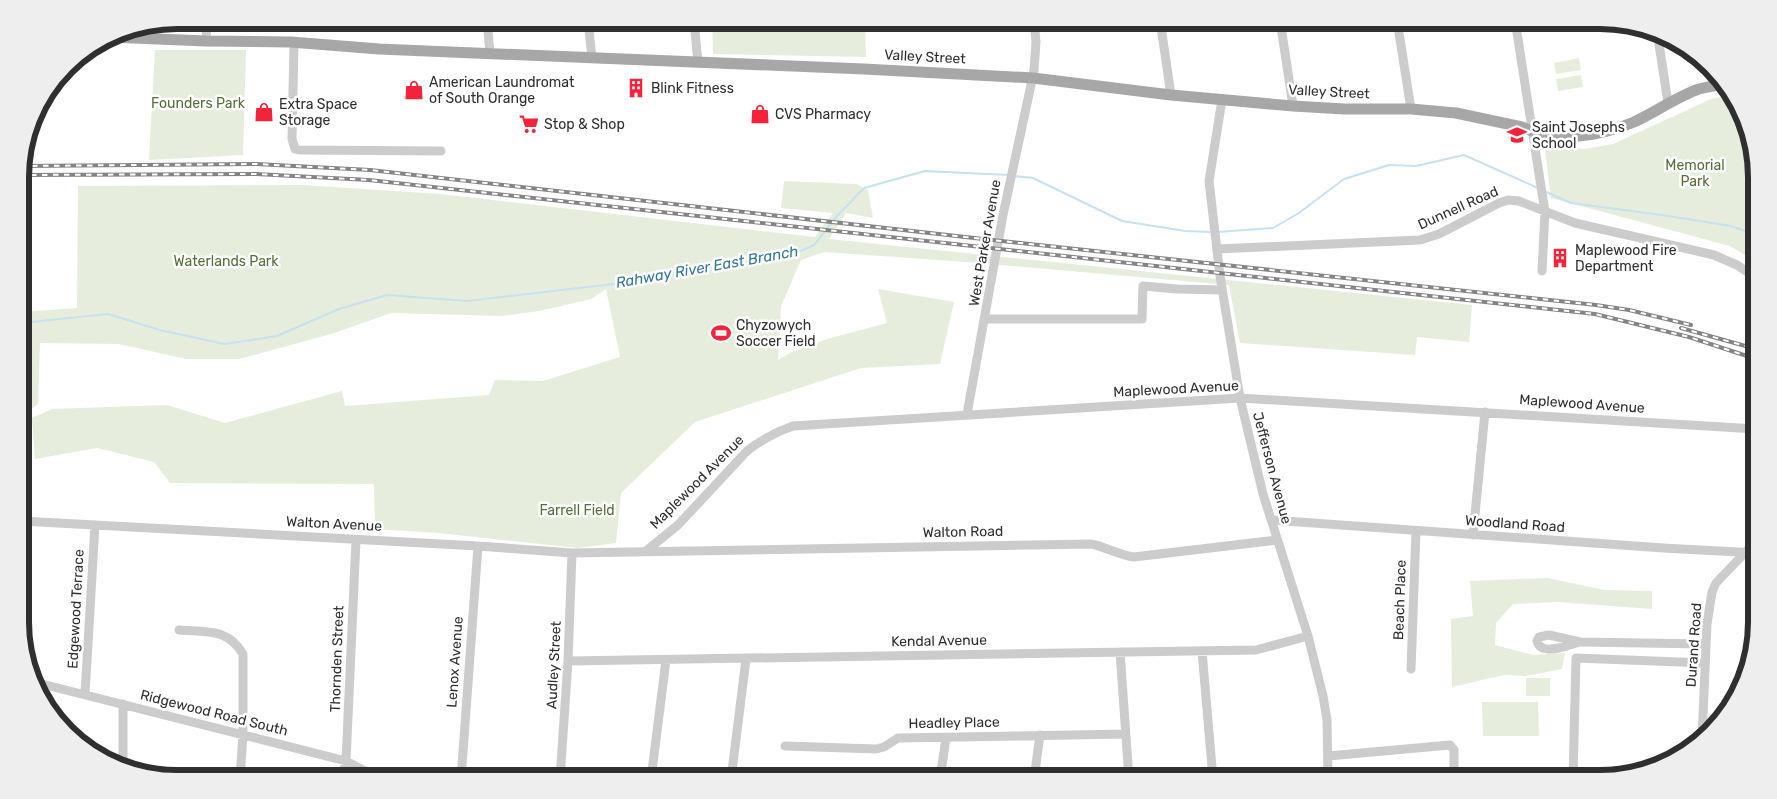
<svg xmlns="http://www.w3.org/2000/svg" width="1777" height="799" viewBox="0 0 1777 799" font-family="Rubik,sans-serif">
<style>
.green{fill:#e6eddc}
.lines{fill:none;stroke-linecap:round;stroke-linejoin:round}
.stream{stroke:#c6e1ef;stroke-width:2}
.minor{stroke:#ccc;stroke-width:9}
.major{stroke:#a7a7a7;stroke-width:11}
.rail-casing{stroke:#848484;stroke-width:4}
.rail{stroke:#fff;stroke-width:2;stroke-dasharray:5.5;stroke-linecap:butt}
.labels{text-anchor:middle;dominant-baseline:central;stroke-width:5;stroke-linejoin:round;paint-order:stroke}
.street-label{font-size:14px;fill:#2f2f2f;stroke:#fff}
.poi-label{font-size:14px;fill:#2f2f2f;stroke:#fff;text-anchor:start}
.park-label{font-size:14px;fill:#546f38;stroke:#fff}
.water-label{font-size:15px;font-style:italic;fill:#367698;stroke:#fff}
.rim{fill:none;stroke:#2f2f2f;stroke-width:6}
</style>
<rect width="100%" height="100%" fill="#fff"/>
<!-- green -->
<path class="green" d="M 712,20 L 865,20 L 866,57 L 713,54 Z
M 155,50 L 246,50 L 243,155 L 149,160 Z
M 1579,58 L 1581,70 L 1556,74 L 1554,63 Z
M 1581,75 L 1583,87 L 1558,91 L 1556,79 Z
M 1730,95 L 1756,157 L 1756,262 L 1730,246 L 1551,198 L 1544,142 L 1584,149 L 1613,144 L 1711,99 Z
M 784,181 L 856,184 L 868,190 L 873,218 L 846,213 L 829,239 L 1472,305 L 1469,342 L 1417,337 L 1415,355 L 1240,343 L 1229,285 L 966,262 L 824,252 L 801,260 L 781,306 L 778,360 L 794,351 L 827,339 L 887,323 L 878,289 L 954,302 L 940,364 L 861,368 L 695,422 L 621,493 L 616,543 L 578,548 L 438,533 L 375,529 L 374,484 L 170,483 L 154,462 L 97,448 L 35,459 L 32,418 L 52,409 L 167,405 L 225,423 L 342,391 L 345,406 L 489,395 L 495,380 L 543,381 L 620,357 L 606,289 L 591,299 L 539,311 L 502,316 L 391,313 L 331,334 L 239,359 L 186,359 L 119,344 L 40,343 L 38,404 L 21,417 L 21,312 L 77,308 L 78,186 L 302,185 L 441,194 L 815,237 L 833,213 L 781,208 Z
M 1548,578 L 1604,590 L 1652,591 L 1652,609 L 1558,602 L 1513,604 L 1496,623 L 1495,645 L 1533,655 L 1565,653 L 1562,669 L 1526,676 L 1504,675 L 1452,687 L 1451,619 L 1473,616 L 1470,581 Z
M 1526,678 L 1550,678 L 1550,696 L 1526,696 Z
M 1482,702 L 1538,702 L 1539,736 L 1483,736 Z"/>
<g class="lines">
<!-- stream -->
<path class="stream" d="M 1014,176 L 1033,178 L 1122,221 L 1185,231 L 1211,232
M 1544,191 L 1571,203 L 1662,215 L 1731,226 L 1756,235
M 1218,232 L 1273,228 L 1299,213 L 1344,179 L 1389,165 L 1416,166 L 1464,155 L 1538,188
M 21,323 L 108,314 L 160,330 L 224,344 L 277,336 L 339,309 L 387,295 L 467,301 L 648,280 L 747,259 L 789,254 L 801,251 L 814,245 L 839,214 L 864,188 L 925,171 L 1009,175"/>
<!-- minor -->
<path class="minor" d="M 487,20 L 490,53
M 588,20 L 592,58
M 694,20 L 698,63
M 1160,20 L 1171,95
M 1280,20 L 1293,106
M 1397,20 L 1411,109
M 1515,20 L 1545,212 L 1542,271
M 1657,31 L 1668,103
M 206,41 L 207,20
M 294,43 L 292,139 L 295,149 L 299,150 L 441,151
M 1222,100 L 1209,181 L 1220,276 L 1240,398 L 1263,494 L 1308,636 L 1323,696 L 1327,720 L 1328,779
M 26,147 L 26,157
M 1217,249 L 1420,240 L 1439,234 L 1499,203 L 1508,200 L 1519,201 L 1575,223 L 1714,255 L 1737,265 L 1756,278
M 985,319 L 1142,319 L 1143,286 L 1177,289 L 1222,290
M 967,414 L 1003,215 L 1034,71 L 1036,42 L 1034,20
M 1271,520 L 1663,548 L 1757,553
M 21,521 L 478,546 L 572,553 L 1091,544 C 1106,547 1119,555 1134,557 L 1277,540
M 1473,535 L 1485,412
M 646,551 L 678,525 L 747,451 C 762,439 776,432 793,426 L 1240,398 L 1756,429
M 179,630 C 206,632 228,628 243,654 L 243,734 L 240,779
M 1580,642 C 1568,645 1541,657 1537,641 L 1539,637 L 1549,635 L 1580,642 L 1706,644
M 1202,651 L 1213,779
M 1120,652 L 1129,779
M 568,661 L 1256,650 L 1308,636
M 1411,669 L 1416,531
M 38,683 L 346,761 L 380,779
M 85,694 L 95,525
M 1702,739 L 1707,624 L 1712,592 L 1716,583 L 1757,540
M 785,746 L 876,749 L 884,747 L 898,738 L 1126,734
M 1328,756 L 1450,745 L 1454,750 L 1454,779
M 123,768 L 123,704
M 342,779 L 346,761 L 356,540
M 461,779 L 478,546
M 560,779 L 568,661 L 572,553
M 651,779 L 666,660
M 731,779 L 746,659
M 940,779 L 946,738
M 1034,779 L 1040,735
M 1573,779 L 1576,658 L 1705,663"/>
<!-- major -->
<path class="major" d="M 109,37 L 206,41 L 291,42 L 379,49 L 864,69 L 1033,78 L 1171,95 L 1293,106 L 1344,109 L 1411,109 L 1456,113 L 1522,127 C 1556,144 1601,136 1634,122 C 1656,112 1676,97 1699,89 C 1708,87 1717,85 1725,84"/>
<defs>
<path id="rail" d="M 21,166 L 256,164 L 370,170 L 983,239 L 1596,305 L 1629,310 L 1691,325
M 20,175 L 256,174 L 369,180 L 1595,314 L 1689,337 L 1756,359
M 1681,328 L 1756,349"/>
</defs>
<!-- rail casing -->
<use href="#rail" class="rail-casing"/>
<!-- rail -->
<use href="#rail" class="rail"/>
</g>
<!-- icons -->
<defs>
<symbol id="building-bare" viewBox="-9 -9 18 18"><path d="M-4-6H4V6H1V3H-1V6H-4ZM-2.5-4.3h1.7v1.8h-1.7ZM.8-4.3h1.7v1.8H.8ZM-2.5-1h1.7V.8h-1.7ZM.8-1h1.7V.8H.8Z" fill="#f3233b" stroke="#fff" stroke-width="2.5" paint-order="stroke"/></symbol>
<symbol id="shop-bare" viewBox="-9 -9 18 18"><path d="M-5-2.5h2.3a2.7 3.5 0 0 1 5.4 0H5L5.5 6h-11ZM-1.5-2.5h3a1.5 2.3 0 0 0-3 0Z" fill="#f3233b" stroke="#fff" stroke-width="2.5" paint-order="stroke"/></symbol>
<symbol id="supermarket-bare" viewBox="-9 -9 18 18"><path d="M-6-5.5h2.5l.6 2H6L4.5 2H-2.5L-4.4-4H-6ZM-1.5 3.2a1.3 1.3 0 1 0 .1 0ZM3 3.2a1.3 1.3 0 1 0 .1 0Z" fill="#f3233b" stroke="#fff" stroke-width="2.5" paint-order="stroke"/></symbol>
<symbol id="school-bare" viewBox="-9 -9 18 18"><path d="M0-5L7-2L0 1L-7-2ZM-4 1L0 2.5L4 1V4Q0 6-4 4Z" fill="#f3233b" stroke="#fff" stroke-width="2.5" paint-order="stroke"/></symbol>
<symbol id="stadium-bare" viewBox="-9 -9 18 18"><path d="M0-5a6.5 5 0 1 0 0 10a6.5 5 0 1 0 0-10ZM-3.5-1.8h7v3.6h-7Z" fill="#f3233b" stroke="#fff" stroke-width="2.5" paint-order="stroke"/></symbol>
</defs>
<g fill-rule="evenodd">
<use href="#building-bare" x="622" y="74" width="28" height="28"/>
<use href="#shop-bare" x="400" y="76" width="28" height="28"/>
<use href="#shop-bare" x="250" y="98" width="28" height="28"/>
<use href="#shop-bare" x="746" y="100" width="28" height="28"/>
<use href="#supermarket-bare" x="515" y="110" width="28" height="28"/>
<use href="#school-bare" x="1503" y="121" width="28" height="28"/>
<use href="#building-bare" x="1546" y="244" width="28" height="28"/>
<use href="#stadium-bare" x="707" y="319" width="28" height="28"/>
</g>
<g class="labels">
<!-- street labels -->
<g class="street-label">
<text transform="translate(925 57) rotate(3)">Valley Street</text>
<text transform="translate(1329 92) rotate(3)">Valley Street</text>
<text transform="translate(1458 208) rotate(-24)">Dunnell Road</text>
<text transform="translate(985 243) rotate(-80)">West Parker Avenue</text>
<text transform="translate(1176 389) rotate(-3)">Maplewood Avenue</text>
<text transform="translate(1582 404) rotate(4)">Maplewood Avenue</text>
<text transform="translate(1272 468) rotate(75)">Jefferson Avenue</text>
<text transform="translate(697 482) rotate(-45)">Maplewood Avenue</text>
<text transform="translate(334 524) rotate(3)">Walton Avenue</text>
<text transform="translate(1515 524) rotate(4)">Woodland Road</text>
<text transform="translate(963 532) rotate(-1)">Walton Road</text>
<text transform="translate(1400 600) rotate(-88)">Beach Place</text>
<text transform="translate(76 609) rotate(-87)">Edgewood Terrace</text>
<text transform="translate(939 641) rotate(-1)">Kendal Avenue</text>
<text transform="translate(1694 645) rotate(-86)">Durand Road</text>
<text transform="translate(337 659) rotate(-88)">Thornden Street</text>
<text transform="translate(455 662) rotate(-86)">Lenox Avenue</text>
<text transform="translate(554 665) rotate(-87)">Audley Street</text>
<text transform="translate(214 713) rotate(14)">Ridgewood Road South</text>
<text transform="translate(954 723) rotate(-1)">Headley Place</text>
</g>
<!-- poi labels -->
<g class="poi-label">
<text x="429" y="82">American Laundromat<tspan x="429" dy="16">of South Orange</tspan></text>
<text x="651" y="88">Blink Fitness</text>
<text x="279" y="104">Extra Space<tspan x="279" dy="16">Storage</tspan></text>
<text x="775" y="114">CVS Pharmacy</text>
<text x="544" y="124">Stop &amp; Shop</text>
<text x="1532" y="127">Saint Josephs<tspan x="1532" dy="16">School</tspan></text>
<text x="1575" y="250">Maplewood Fire<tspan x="1575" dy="16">Department</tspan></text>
<text x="736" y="325">Chyzowych<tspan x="736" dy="16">Soccer Field</tspan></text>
</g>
<!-- park labels -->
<g class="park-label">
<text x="198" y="103">Founders Park</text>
<text x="1695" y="165">Memorial<tspan x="1695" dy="16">Park</tspan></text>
<text x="226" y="261">Waterlands Park</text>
<text x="577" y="510">Farrell Field</text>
</g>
<!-- water labels -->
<g class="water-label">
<text transform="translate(707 267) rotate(-10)">Rahway River East Branch</text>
</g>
</g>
<!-- crop -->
<path d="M0 0H1777V799H0ZM177 29H1600A148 148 0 0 1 1748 177V622A148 148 0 0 1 1600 770H177A148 148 0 0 1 29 622V177A148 148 0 0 1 177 29Z" fill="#eee" fill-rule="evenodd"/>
<path class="rim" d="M177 29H1600A148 148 0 0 1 1748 177V622A148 148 0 0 1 1600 770H177A148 148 0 0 1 29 622V177A148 148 0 0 1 177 29Z"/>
</svg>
